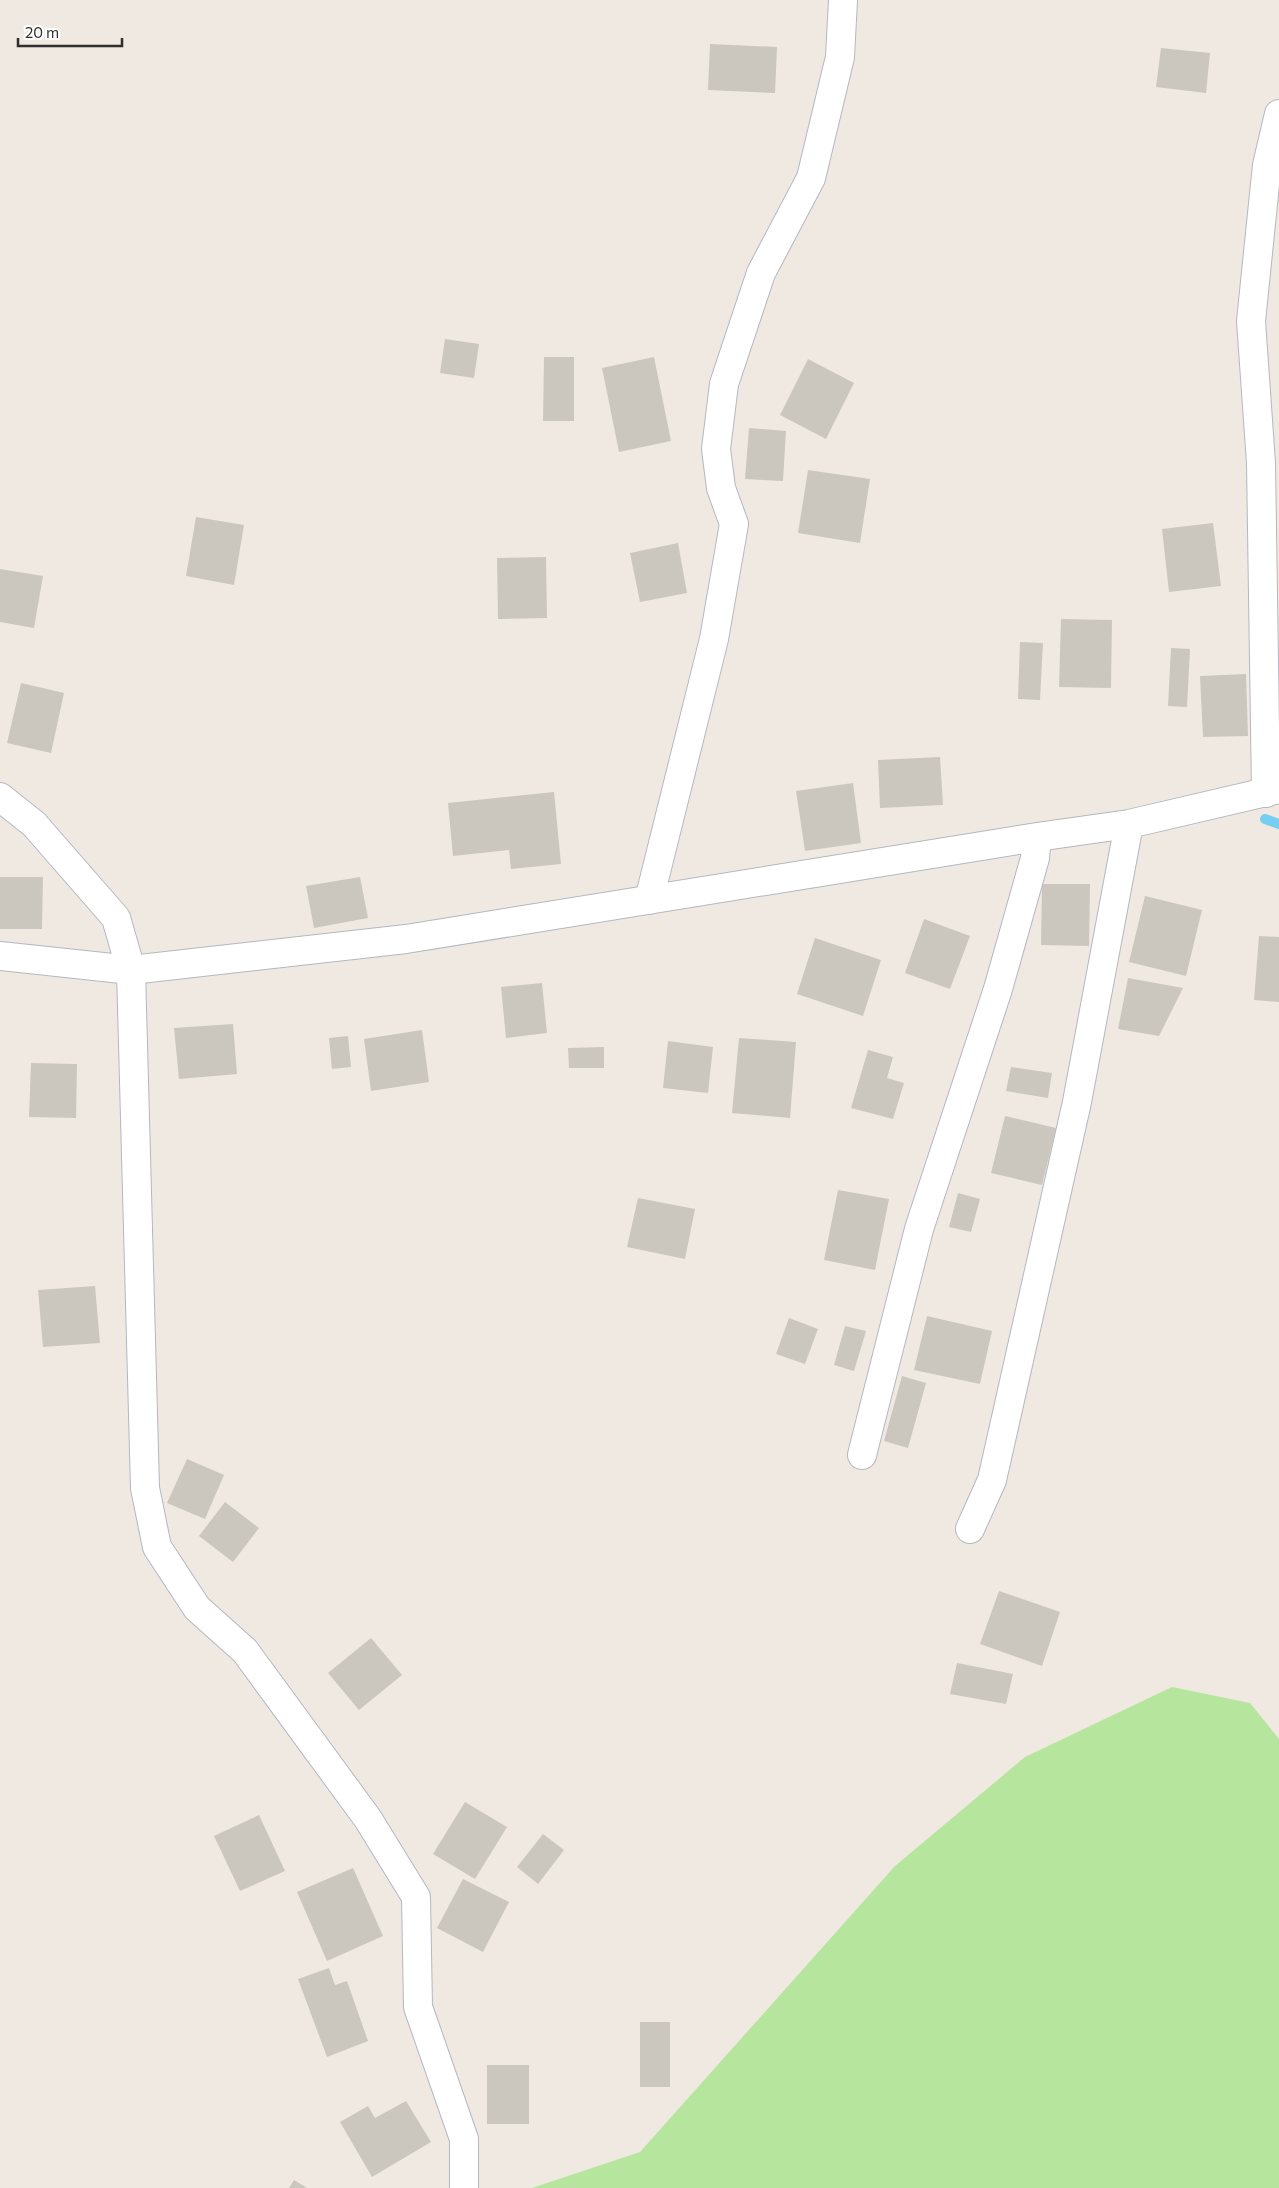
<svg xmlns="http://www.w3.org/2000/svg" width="1279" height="2188" viewBox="0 0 1279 2188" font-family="Commissioner,sans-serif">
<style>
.green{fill:#b6e59e}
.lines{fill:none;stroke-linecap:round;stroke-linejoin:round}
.stream{stroke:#75cff0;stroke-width:10}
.building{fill:#cbc7bf}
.minor-casing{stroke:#b4b7c1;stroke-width:30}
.minor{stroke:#fff;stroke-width:28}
</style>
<rect width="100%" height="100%" fill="#efe9e1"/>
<!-- green -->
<path class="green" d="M 1172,1687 L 1250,1703 L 1279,1739 L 1279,2188 L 532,2188 L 640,2152 L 895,1866 L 1025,1757 Z"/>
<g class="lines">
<!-- stream -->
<path class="stream" d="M 1265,819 L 1279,824"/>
</g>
<!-- building -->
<path class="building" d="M 710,44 L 777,47 L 775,93 L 708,90 Z
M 1161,48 L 1210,53 L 1206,93 L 1156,87 Z
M 445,339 L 479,344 L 474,378 L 440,373 Z
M 544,357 L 574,357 L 574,421 L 543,421 Z
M 654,357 L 671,441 L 619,452 L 602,368 Z
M 808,359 L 854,383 L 826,439 L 780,415 Z
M 749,428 L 786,431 L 783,481 L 745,479 Z
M 808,470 L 870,479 L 860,543 L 798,533 Z
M 196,517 L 244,525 L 234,585 L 186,576 Z
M 1213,523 L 1221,586 L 1169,592 L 1162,529 Z
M 678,543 L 687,593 L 640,602 L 630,553 Z
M 546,557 L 547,618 L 498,619 L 497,558 Z
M 0,569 L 43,576 L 34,628 L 0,622 Z
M 1061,619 L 1112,620 L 1111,688 L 1059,687 Z
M 1020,642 L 1043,643 L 1040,700 L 1018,699 Z
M 1171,648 L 1190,649 L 1187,707 L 1168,706 Z
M 1246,674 L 1248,736 L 1203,737 L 1200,676 Z
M 21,683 L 64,693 L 51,753 L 7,743 Z
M 940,757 L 943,805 L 880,808 L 878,760 Z
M 853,783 L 861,843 L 805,851 L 796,791 Z
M 554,792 L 561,864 L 511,869 L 509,850 L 453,856 L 448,803 Z
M 0,877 L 43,877 L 42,929 L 0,929 Z
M 360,877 L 368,918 L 314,928 L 306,886 Z
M 1042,884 L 1090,884 L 1089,946 L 1041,945 Z
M 1145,896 L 1202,910 L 1186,976 L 1129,962 Z
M 924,919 L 970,936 L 950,989 L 905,973 Z
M 1259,936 L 1279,937 L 1279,1002 L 1254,1000 Z
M 815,938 L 881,960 L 863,1016 L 797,994 Z
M 1128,978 L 1183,988 L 1159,1036 L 1118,1029 Z
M 542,983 L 547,1033 L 506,1038 L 501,987 Z
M 233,1024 L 237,1074 L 179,1079 L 174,1028 Z
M 422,1030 L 429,1082 L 371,1091 L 364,1039 Z
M 348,1036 L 351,1067 L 332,1069 L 329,1038 Z
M 739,1038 L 796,1042 L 790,1118 L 732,1113 Z
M 668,1041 L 713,1047 L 708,1093 L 663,1088 Z
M 604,1047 L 604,1068 L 569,1068 L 568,1048 Z
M 868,1050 L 893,1057 L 887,1078 L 904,1083 L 893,1119 L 851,1108 Z
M 31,1063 L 77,1064 L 76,1118 L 29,1117 Z
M 1011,1067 L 1052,1073 L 1048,1098 L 1006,1091 Z
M 1005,1116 L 1056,1128 L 1042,1185 L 991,1173 Z
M 838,1190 L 889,1199 L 875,1270 L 824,1260 Z
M 958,1193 L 980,1199 L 971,1232 L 949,1227 Z
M 638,1198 L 695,1209 L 685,1259 L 627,1247 Z
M 95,1286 L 100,1343 L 43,1347 L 38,1290 Z
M 927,1316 L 992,1331 L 980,1384 L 914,1370 Z
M 789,1318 L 818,1329 L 805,1364 L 776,1354 Z
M 845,1326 L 866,1331 L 854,1371 L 834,1365 Z
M 902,1376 L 926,1383 L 908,1448 L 884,1441 Z
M 187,1459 L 224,1475 L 205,1519 L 167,1503 Z
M 225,1502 L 259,1528 L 233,1562 L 199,1536 Z
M 999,1591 L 1060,1612 L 1042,1666 L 980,1644 Z
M 371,1638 L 402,1675 L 359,1710 L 328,1673 Z
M 957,1663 L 1013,1674 L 1006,1704 L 950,1694 Z
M 465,1802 L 507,1827 L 475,1879 L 433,1854 Z
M 259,1815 L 285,1871 L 240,1891 L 214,1836 Z
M 543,1834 L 564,1850 L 538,1884 L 517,1867 Z
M 353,1868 L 383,1936 L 327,1961 L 297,1892 Z
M 463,1879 L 509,1902 L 483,1952 L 437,1928 Z
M 329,1968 L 335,1985 L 347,1981 L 368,2041 L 327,2057 L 298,1979 Z
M 640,2022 L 670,2022 L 670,2087 L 640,2087 Z
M 487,2065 L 529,2065 L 529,2124 L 487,2124 Z
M 406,2101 L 431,2142 L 372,2177 L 340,2122 L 368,2106 L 375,2118 Z
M 294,2180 L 307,2188 L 289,2188 Z"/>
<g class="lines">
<defs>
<path id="minor" d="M 1266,793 L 1261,463 L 1251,321 L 1267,165 L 1279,114
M 0,797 L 34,824 L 116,918 L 131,970 L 145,1488 L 157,1547 L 197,1608 L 245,1651 L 368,1819 L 416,1897 L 418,2007 L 464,2139 L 464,2188
M 649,900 L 714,639 L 734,524 L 721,488 L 716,449 L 724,384 L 761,273 L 811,178 L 840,57 L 843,0
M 0,956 L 131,970 L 406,939 L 1037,837 L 1129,824 L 1279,789
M 862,1455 L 919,1229 L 998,989 L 1035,858 L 1037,837
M 970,1529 L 992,1480 L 1077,1102 L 1129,824"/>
</defs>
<!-- minor casing -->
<use href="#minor" class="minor-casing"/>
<!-- minor -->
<use href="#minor" class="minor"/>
</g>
<!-- scale -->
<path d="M18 38v8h104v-8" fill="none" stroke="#2e2e2e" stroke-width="2.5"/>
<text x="25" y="38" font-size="15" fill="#2e2e2e" stroke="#ffffff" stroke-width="4" paint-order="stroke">20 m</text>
</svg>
